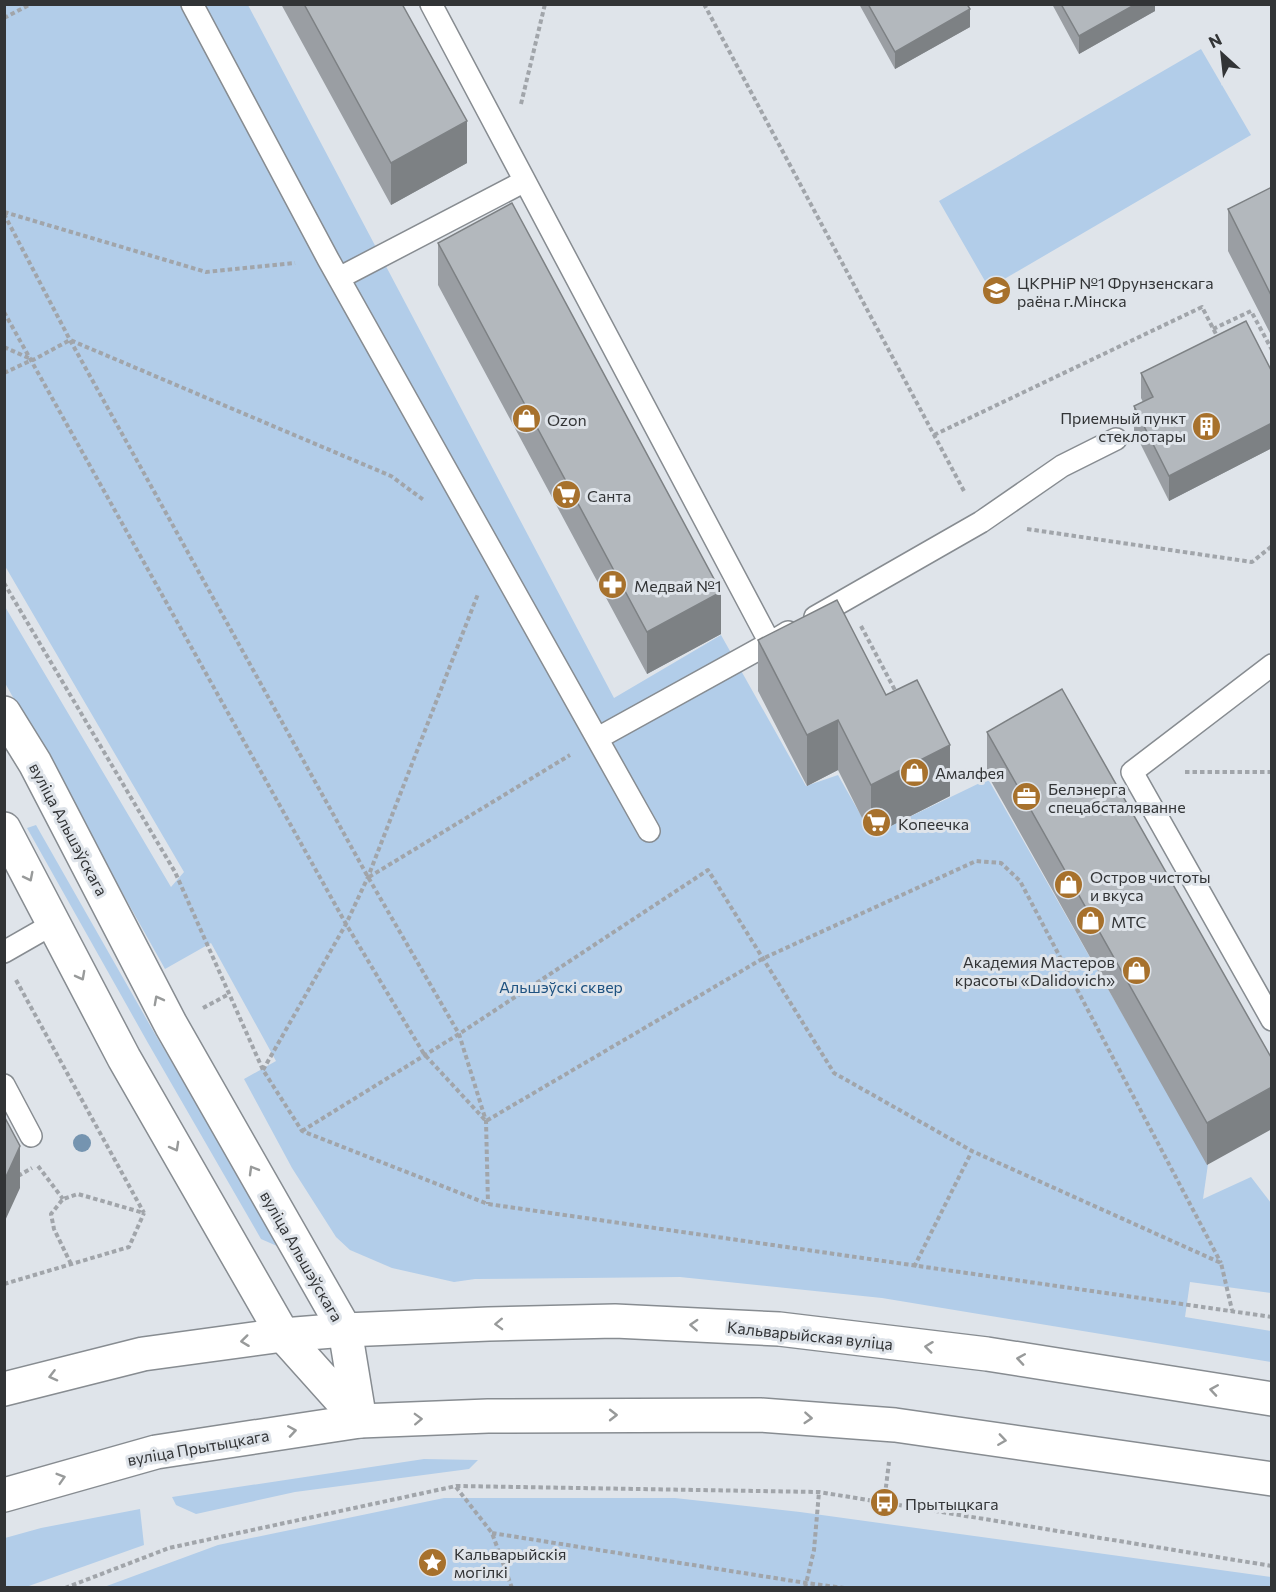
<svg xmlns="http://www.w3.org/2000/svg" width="1276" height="1592" viewBox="0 0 1276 1592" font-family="Commissioner,sans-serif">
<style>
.green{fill:#b2cde9}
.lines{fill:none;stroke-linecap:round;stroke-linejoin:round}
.service-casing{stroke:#878c91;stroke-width:24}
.secondary-casing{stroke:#878c91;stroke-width:36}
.primary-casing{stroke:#878c91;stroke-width:36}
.path{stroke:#a1a5aa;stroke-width:4;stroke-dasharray:4.5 3;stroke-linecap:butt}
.service{stroke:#fff;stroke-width:21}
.secondary{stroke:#fff;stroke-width:33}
.primary{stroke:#fff;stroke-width:33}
.tree{fill:#7594b0}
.wall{fill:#9a9ea3}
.shaded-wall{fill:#7d8184}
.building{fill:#b3b8bd;stroke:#7d8184;stroke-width:1.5}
.oneway{stroke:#989a9a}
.labels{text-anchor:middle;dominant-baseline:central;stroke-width:6;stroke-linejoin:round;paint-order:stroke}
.poi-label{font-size:16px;fill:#323436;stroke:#dfe4ea;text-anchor:start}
.street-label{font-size:16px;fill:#323436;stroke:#dfe4ea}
.park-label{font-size:16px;fill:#1e5281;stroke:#dfe4ea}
</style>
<rect width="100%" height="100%" fill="#dfe4ea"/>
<!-- green -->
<path class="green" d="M 5,5 L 248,5 L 614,698 L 721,635 L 806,786 L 838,775 L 872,835 L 988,779 L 1208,1164 L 1203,1199 L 1251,1177 L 1271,1203 L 1271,1293 L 1190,1282 L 1185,1317 L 1271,1331 L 1271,1362 L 882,1298 L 680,1277 L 475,1279 L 454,1282 L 392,1268 L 350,1250 L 336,1237 L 292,1168 L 244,1079 L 276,1061 L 211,943 L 165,969 L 5,683 L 4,605 L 171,887 L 184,872 L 5,566 Z
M 1201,49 L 1251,135 L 989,288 L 939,201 Z
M 36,825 L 155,1034 L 274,1234 L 277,1246 L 261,1239 L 148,1043 L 27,828 Z
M 424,1459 L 478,1460 L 469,1469 L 295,1492 L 196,1514 L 176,1505 L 172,1497 Z
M 444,1498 L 675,1498 L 800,1512 L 1271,1577 L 1271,1587 L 104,1587 L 218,1545 Z
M 140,1509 L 144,1545 L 26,1587 L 5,1587 L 5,1538 L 41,1528 Z"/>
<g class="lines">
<defs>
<path id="service" d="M 192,4 L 328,259 L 649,831
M 431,4 L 770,643 L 788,632
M 339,278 L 525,181
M 815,617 L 981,522 L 1062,466 L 1116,439
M 1272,665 L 1132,772 L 1272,1020
M 598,738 L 770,643
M 4,952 L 53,924
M 4,1085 L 31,1136"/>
<path id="secondary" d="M 4,713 L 35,763 L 171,1025 L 345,1330 L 360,1421
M 4,829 L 124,1058 L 283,1335 L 360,1421"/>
<path id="primary" d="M 4,1389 L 143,1354 L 283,1335 L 345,1330 L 489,1324 L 615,1321 L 779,1329 L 987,1354 L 1272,1399
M 4,1495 L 156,1452 L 360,1421 L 488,1416 L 760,1415 L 895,1425 L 1272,1479"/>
</defs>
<!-- service casing -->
<use href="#service" class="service-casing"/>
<!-- secondary casing -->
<use href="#secondary" class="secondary-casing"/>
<!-- primary casing -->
<use href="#primary" class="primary-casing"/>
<!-- path -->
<path class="path" d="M 704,4 L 965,493
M 4,18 L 31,4
M 521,104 L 545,4
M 4,212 L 206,272 L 295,263
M 4,214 L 70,340 L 368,877 L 459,1034 L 486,1121 L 488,1204
M 4,312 L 346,924 L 424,1054 L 486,1121 L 762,959 L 976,861 L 1001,863 L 1020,881 L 1221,1263
M 1213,329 L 1251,311 L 1272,350
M 4,347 L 33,360 L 70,340 L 391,476 L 425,501
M 4,373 L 32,360
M 934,435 L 1202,307 L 1218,338
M 1027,529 L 1252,562 L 1272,546
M 4,583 L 175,872 L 263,1070 L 302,1131 L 488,1204 L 1272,1317
M 861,626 L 897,694
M 1185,772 L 1272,772
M 369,877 L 570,755
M 16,980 L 144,1213
M 203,1008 L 229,994
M 263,1070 L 346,924 L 368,877 L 478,594
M 302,1131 L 459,1034 L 708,870 L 834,1073 L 972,1151 L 1221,1263 L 1232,1310
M 38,1166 L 63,1199
M 18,1176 L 32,1168
M 71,1264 L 54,1229 L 51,1214 L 63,1199 L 78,1194 L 144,1213
M 914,1267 L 972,1151
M 4,1284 L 129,1247 L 144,1213
M 456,1487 L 492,1533 L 512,1588
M 884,1503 L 889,1462
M 492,1533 L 806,1583 L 844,1588
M 65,1588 L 169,1548 L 456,1486 L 819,1492 L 1272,1566
M 805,1588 L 814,1550 L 819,1492"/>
<!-- service -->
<use href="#service" class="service"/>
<!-- secondary -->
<use href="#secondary" class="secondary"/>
<!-- primary -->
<use href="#primary" class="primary"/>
</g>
<!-- trees -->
<circle class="tree" cx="82" cy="1143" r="9"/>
<!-- wall -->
<path class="wall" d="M 281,4 L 402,4 L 467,163 L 391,205 Z
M 859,4 L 967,4 L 970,27 L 895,69 Z
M 1052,4 L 1155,4 L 1155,11 L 1079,54 Z
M 1272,187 L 1272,337 L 1228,251 L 1228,209 Z
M 438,243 L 721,634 L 647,674 L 438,285 Z
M 1272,372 L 1272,448 L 1169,501 L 1134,431 L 1134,406 L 1143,402 L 1141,398 L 1141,373 Z
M 758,640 L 886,695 L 950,796 L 871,836 L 838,770 L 807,786 L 758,691 Z
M 987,732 L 1272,1059 L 1207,1165 L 987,774 Z"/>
<!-- shaded-wall -->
<path class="shaded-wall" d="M 1136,4 L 1155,4 L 1155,11 L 1079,54 L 1079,36 Z
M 970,9 L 970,27 L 895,69 L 895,52 Z
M 467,121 L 467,163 L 391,205 L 391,163 Z
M 1272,423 L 1272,448 L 1169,501 L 1169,476 Z
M 721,592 L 721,634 L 647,674 L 647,632 Z
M 838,720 L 838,770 L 807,786 L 807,735 Z
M 950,745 L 950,796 L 871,836 L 871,785 Z
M 1272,1087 L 1272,1129 L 1207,1165 L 1207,1123 Z
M 20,1146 L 20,1188 L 4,1223 L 4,1181 Z"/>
<!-- building -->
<path class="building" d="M 304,4 L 402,4 L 467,121 L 391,163 Z
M 868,4 L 967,4 L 970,9 L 895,52 Z
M 1061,4 L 1136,4 L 1079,36 Z
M 1272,187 L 1272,295 L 1271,295 L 1228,209 Z
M 512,203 L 721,592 L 647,632 L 438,243 Z
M 1246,321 L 1272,372 L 1272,423 L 1169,476 L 1134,406 L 1153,397 L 1141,373 Z
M 837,600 L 886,695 L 917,680 L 950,745 L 871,785 L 838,720 L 807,735 L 758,640 Z
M 1062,689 L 1272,1059 L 1272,1087 L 1207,1123 L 987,732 Z
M 4,1116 L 20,1146 L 4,1181 Z"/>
<!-- one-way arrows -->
<defs><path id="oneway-chevron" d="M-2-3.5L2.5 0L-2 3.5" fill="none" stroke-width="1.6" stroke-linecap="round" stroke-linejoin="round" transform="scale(1.5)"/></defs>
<g class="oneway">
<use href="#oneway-chevron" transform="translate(29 877) rotate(63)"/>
<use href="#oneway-chevron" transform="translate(81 976) rotate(62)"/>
<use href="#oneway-chevron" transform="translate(158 1000) rotate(-118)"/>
<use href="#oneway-chevron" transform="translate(175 1147) rotate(61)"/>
<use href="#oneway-chevron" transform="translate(253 1170) rotate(-120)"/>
<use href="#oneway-chevron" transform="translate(499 1324) rotate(178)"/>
<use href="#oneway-chevron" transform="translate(694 1325) rotate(-177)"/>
<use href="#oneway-chevron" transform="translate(245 1341) rotate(173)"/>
<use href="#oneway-chevron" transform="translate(929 1347) rotate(-173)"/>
<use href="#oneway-chevron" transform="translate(1021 1359) rotate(-171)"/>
<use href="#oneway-chevron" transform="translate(53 1376) rotate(166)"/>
<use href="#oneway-chevron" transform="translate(1214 1390) rotate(-171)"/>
<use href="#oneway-chevron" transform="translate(613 1415)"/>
<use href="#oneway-chevron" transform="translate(808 1418) rotate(4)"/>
<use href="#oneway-chevron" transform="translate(418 1419) rotate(-2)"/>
<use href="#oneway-chevron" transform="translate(292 1431) rotate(-9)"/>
<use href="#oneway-chevron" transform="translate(1002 1440) rotate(8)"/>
<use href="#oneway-chevron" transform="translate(61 1478) rotate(-17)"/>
</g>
<!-- icons -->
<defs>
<symbol id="school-disc" viewBox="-11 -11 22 22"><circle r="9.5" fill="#a7712c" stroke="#dfe4ea"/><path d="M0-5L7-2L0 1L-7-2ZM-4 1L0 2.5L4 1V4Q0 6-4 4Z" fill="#fff"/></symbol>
<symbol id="shop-disc" viewBox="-11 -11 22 22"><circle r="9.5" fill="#a7712c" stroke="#dfe4ea"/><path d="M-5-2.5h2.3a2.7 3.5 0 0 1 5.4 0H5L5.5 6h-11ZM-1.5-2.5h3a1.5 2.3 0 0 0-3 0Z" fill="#fff"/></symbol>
<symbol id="building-disc" viewBox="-11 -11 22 22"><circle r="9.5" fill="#a7712c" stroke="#dfe4ea"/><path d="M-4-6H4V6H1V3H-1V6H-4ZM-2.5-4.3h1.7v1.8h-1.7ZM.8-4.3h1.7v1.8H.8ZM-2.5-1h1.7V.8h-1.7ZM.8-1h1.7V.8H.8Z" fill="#fff"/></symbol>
<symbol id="supermarket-disc" viewBox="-11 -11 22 22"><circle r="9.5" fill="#a7712c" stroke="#dfe4ea"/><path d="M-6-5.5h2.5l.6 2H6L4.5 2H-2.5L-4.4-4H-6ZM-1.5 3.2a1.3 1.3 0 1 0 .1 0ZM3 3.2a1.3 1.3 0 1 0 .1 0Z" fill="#fff"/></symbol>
<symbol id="pharmacy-disc" viewBox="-11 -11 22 22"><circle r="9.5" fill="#a7712c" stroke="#dfe4ea"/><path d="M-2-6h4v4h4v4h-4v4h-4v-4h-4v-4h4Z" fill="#fff"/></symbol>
<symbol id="office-disc" viewBox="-11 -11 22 22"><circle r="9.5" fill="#a7712c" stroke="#dfe4ea"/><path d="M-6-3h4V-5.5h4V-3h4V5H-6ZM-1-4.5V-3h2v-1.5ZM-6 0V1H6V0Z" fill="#fff"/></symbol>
<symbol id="bus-disc" viewBox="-11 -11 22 22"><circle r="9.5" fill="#a7712c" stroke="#dfe4ea"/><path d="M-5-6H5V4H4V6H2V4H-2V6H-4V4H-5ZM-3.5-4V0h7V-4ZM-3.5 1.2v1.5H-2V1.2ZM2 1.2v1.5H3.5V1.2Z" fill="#fff"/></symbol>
<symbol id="sight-disc" viewBox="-11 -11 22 22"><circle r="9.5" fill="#a7712c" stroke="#dfe4ea"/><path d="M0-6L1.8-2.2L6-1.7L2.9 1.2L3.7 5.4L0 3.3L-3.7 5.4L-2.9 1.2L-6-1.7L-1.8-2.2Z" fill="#fff"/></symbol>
</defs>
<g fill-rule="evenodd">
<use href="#school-disc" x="980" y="274" width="33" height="33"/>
<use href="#shop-disc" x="510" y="402" width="33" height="33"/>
<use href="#building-disc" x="1190" y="410" width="33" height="33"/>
<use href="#supermarket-disc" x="550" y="478" width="33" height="33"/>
<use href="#pharmacy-disc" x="596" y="568" width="33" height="33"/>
<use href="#shop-disc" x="898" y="756" width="33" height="33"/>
<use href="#office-disc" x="1010" y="780" width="33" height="33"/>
<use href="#supermarket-disc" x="860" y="806" width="33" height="33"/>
<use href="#shop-disc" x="1052" y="868" width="33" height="33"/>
<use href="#shop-disc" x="1074" y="904" width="33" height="33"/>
<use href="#shop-disc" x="1120" y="954" width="33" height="33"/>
<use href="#bus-disc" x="868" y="1486" width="33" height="33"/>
<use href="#sight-disc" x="416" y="1546" width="33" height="33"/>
</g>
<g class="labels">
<!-- poi labels -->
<g class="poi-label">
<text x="1017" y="282">ЦКРНіР №1 Фрунзенскага<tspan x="1017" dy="18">раёна г.Мінска</tspan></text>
<text x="1186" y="417" text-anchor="end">Приемный пункт<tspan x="1186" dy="18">стеклотары</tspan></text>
<text x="547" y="419">Ozon</text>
<text x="587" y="495">Санта</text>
<text x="634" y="585">Медвай №1</text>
<text x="935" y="772">Амалфея</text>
<text x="1048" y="788">Белэнерга<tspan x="1048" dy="18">спецабсталяванне</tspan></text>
<text x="898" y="823">Копеечка</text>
<text x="1090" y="876">Остров чистоты<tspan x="1090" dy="18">и вкуса</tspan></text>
<text x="1111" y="921">МТС</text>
<text x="1115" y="961" text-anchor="end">Академия Мастеров<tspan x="1115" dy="18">красоты «Dalidovich»</tspan></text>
<text x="905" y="1503">Прытыцкага</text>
<text x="454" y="1553">Кальварыйскія<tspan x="454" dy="18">могілкі</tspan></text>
</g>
<!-- street labels -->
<g class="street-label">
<text transform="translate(69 829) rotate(62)">вуліца Альшэўскага</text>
<text transform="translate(302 1256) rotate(60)">вуліца Альшэўскага</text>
<text transform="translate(810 1335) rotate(6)">Кальварыйская вуліца</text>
<text transform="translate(198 1447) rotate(-10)">вуліца Прытыцкага</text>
</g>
<!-- park labels -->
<g class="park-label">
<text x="561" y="986">Альшэўскі сквер</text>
</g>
</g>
<!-- border -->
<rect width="1276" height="1592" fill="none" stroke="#323436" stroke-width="12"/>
<!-- north arrow -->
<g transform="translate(1222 54) rotate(333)" stroke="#dfe4ea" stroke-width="4.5" paint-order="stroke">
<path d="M0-4.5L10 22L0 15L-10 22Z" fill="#323436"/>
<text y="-9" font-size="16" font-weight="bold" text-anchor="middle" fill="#323436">N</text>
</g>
</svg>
